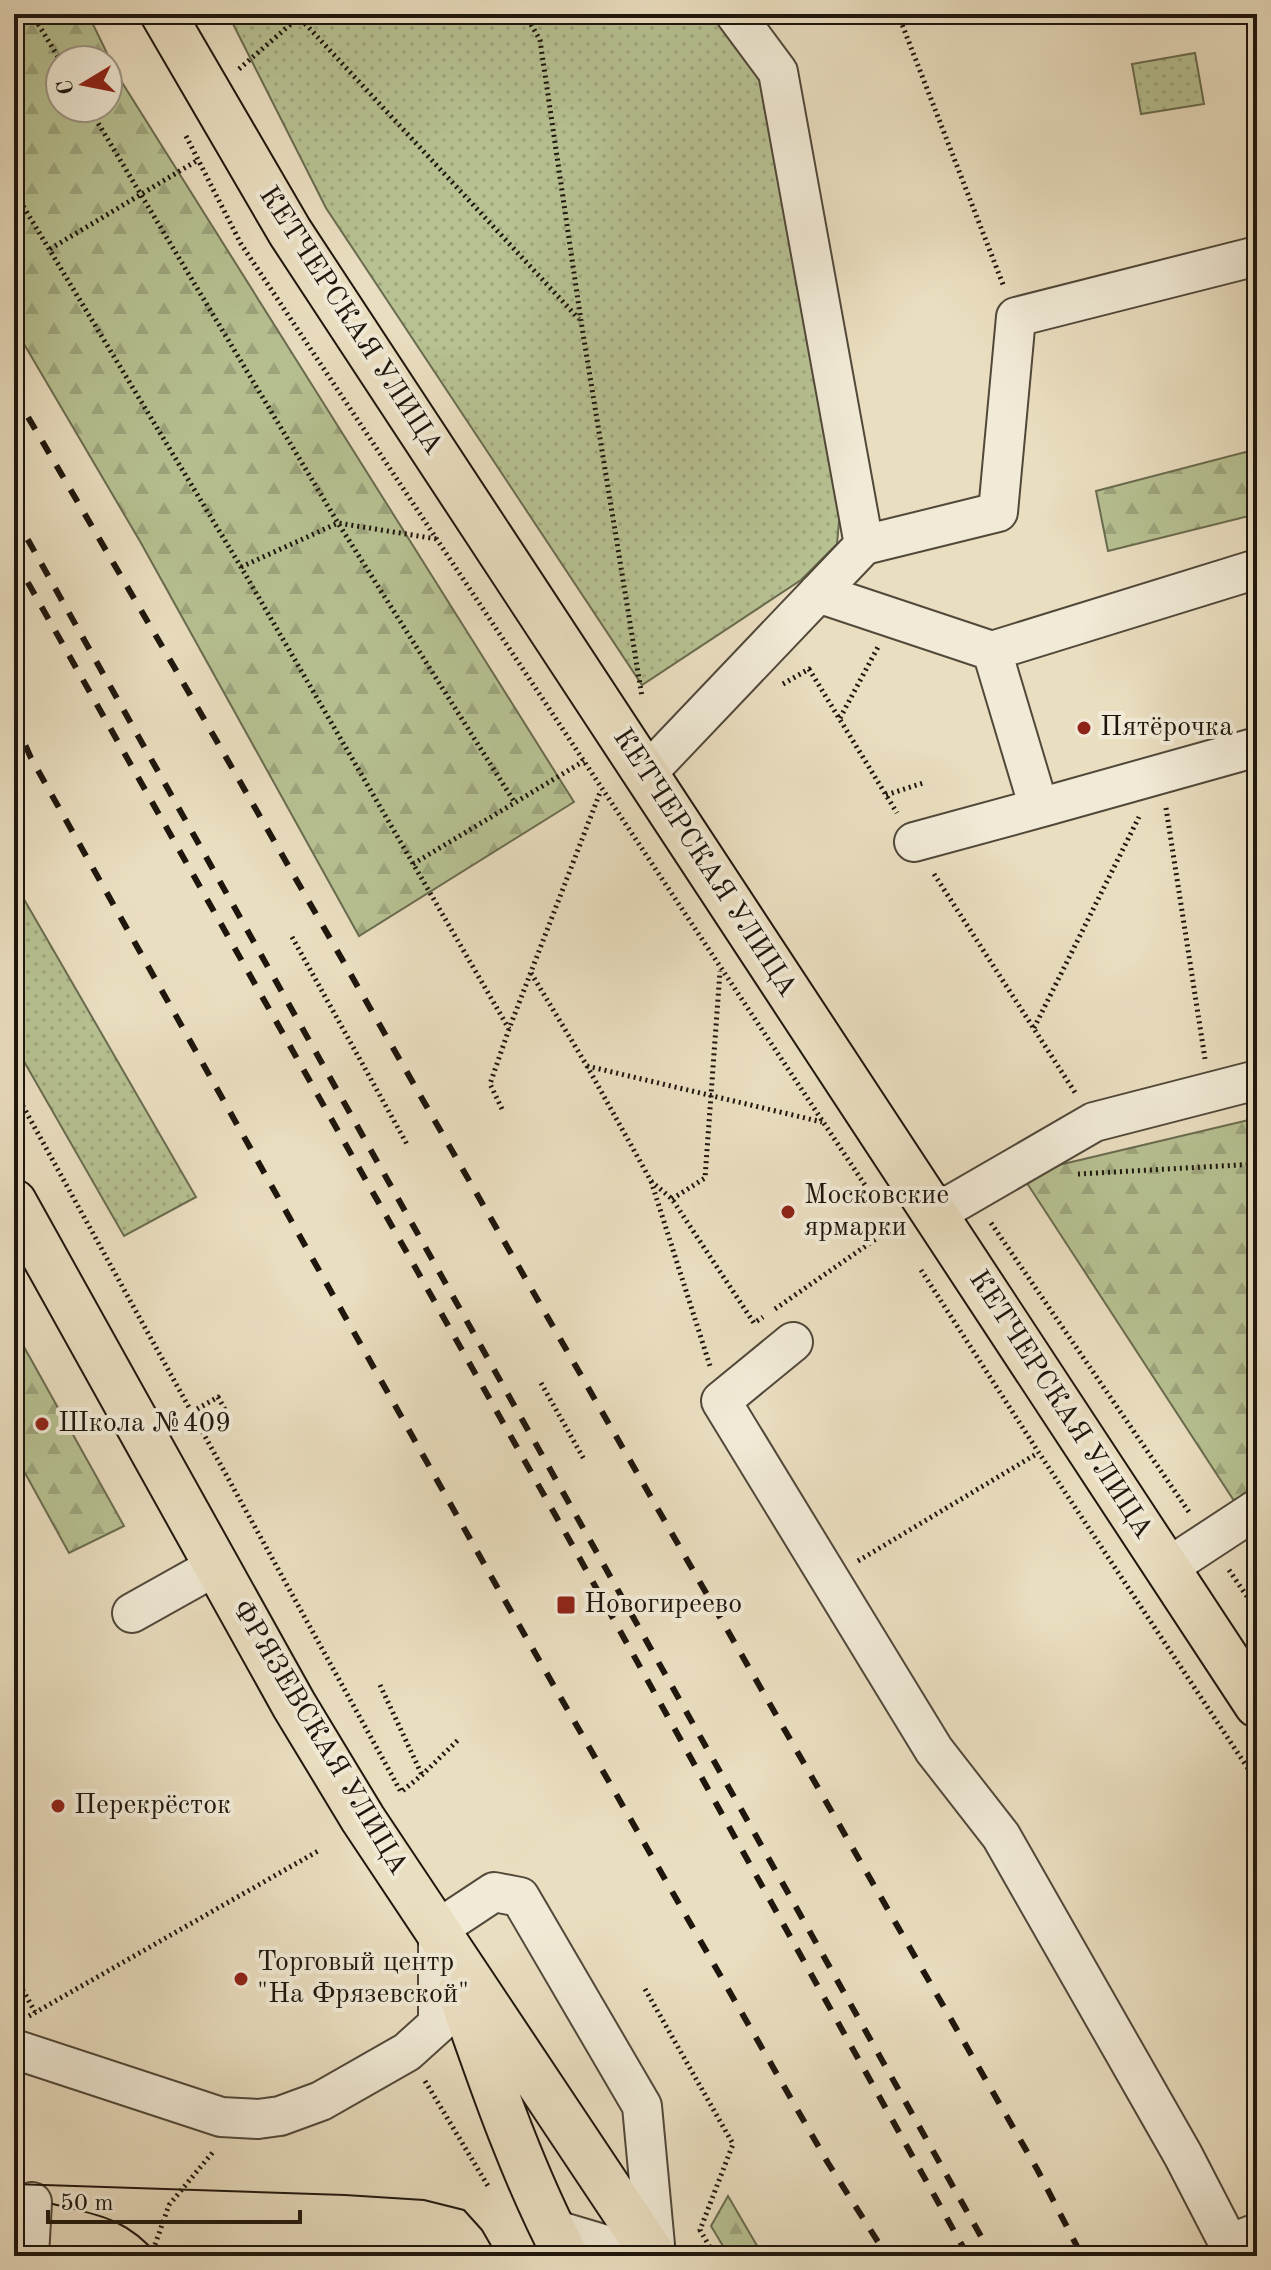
<svg xmlns="http://www.w3.org/2000/svg" width="1271" height="2270" viewBox="0 0 1271 2270" font-family="'Old Standard TT',serif">
<style>
.grass{fill:url(#grass-dots);stroke:#6a6c50;stroke-width:2}
.forest{fill:url(#forest-firs);stroke:#6a6c50;stroke-width:2;fill-rule:evenodd}
.lines{fill:none;stroke-linecap:round;stroke-linejoin:round}
.minor-casing{stroke:#51483a;stroke-width:42}
.major-casing{stroke:#1e160d;stroke-width:48}
.path{stroke:#1e160d;stroke-width:5;stroke-dasharray:2 4;stroke-linecap:butt}
.minor{stroke:#f1ead6;stroke-width:38}
.major{stroke:#eadec0;stroke-width:44}
.tram{stroke:#1e160d;stroke-width:2}
.rail{stroke:#1e160d;stroke-width:6;stroke-dasharray:14 14;stroke-linecap:butt}
.poi-dot{fill:#8f2418;stroke:#f1ead6;stroke-width:3}
.labels{text-anchor:middle;dominant-baseline:central;stroke-width:8;stroke-linejoin:round;paint-order:stroke}
.street-label{font-size:28px;fill:#1e160d;stroke:#f1ead6}
.poi-label{font-size:28px;fill:#1e160d;stroke:#f1ead6;text-anchor:start}
</style>
<defs>
<pattern id="grass-dots" width="8" height="8" patternUnits="userSpaceOnUse" patternTransform="scale(2)"><rect width="8" height="8" fill="#b7c192"/><path d="M2 2h.1M6 6h.1" fill="none" stroke="#9da57d" stroke-width="1.8" stroke-linecap="round"/></pattern>
<pattern id="forest-firs" width="22" height="20" patternUnits="userSpaceOnUse" patternTransform="scale(2)"><rect width="22" height="20" fill="#b7c192"/><path d="M5 1l3.5 6h-7zM16 11l3.5 6h-7z" fill="#9da57d"/></pattern>
</defs>
<rect width="100%" height="100%" fill="#eadec0"/>
<filter id="stains"><feTurbulence type="fractalNoise" baseFrequency=".0025" numOctaves="4"/><feColorMatrix values="0 0 0 0 .2 0 0 0 0 .09 0 0 0 0 .02 0 0 0 .5 -.17"/></filter>
<radialGradient id="worn" r=".72"><stop offset=".6" stop-color="#630" stop-opacity="0"/><stop offset="1" stop-color="#630" stop-opacity=".3"/></radialGradient>
<!-- grass -->
<path class="grass" d="M 228,14 L 719,14 L 765,77 L 841,499 L 837,544 L 801,580 L 642,685 L 326,208 Z
M 1195,53 L 1204,104 L 1141,114 L 1132,64 Z
M 14,882 L 196,1197 L 124,1236 L 14,1044 Z"/>
<!-- forest -->
<path class="forest" d="M 14,14 L 88,14 L 118,76 L 574,802 L 359,936 L 141,543 L 14,327 ZM 60,60 L 108,60 L 108,108 L 60,108 Z
M 1257,449 L 1257,514 L 1108,551 L 1096,491 Z
M 1257,1118 L 1257,1536 L 1021,1174 Z
M 14,1329 L 124,1526 L 69,1553 L 14,1453 Z
M 728,2196 L 763,2256 L 729,2256 L 711,2226 Z"/>
<g class="lines">
<defs>
<path id="minor" d="M 735,14 L 778,72 L 864,545
M 1257,569 L 992,651 L 1039,808 L 1257,747
M 818,593 L 992,651
M 646,774 L 864,545 L 998,512 L 1016,317 L 1257,256
M 914,842 L 1039,808
M 935,1214 L 1094,1122 L 1257,1080
M 793,1342 L 721,1401 L 934,1750 L 1001,1836 L 1183,2155 L 1229,2244 L 1257,2233
M 1167,1568 L 1257,1509
M 132,1613 L 216,1566
M 14,2049 L 221,2117 L 258,2119 L 280,2116 L 321,2101 L 407,2052 L 438,2024 L 438,1929 L 494,1892 L 520,1897 L 642,2106 L 656,2256
M 552,2229 L 643,2256
M 29,2256 L 32,2202"/>
<path id="major" d="M 163,14 L 290,232 L 1257,1705
M 14,1202 L 294,1705 L 363,1819 L 654,2256
M 460,1992 C 491,2081 522,2172 566,2256"/>
</defs>
<!-- minor casing -->
<use href="#minor" class="minor-casing"/>
<!-- major casing -->
<use href="#major" class="major-casing"/>
<!-- path -->
<path class="path" d="M 32,14 L 60,60
M 298,14 L 299,17 L 579,319
M 525,14 L 540,40 L 581,321 L 642,697
M 898,14 L 1004,287
M 239,69 L 299,17
M 89,108 L 338,523 L 515,803
M 186,136 L 241,244 L 867,1188
M 14,191 L 241,567 L 509,1029
M 50,249 L 198,160
M 241,567 L 338,523 L 437,539
M 783,684 L 809,669 L 897,813
M 840,718 L 878,647
M 886,795 L 923,783
M 1166,808 L 1205,1059
M 413,864 L 584,761
M 934,874 L 1076,1094
M 292,937 L 408,1146
M 531,973 L 587,1066 L 651,1181 L 672,1199 L 754,1323 L 763,1317
M 1034,1028 L 1139,817
M 587,1066 L 822,1122
M 14,1090 L 401,1792 L 422,1775 L 458,1740
M 502,1109 L 490,1084 L 509,1029 L 601,790
M 1078,1174 L 1257,1164
M 651,1181 L 710,1366
M 672,1199 L 705,1178 L 720,971
M 991,1223 L 1189,1512
M 921,1270 L 1039,1453 L 1257,1782
M 775,1309 L 893,1227
M 541,1383 L 585,1461
M 192,1412 L 218,1397 L 229,1417
M 858,1561 L 1038,1453
M 1229,1570 L 1257,1611
M 380,1685 L 422,1775
M 14,1974 L 35,2012
M 645,1989 L 733,2144 L 700,2230 L 715,2256
M 29,2016 L 318,1851
M 425,2081 L 488,2186
M 151,2256 L 169,2205 L 213,2152"/>
<!-- minor -->
<use href="#minor" class="minor"/>
<!-- major -->
<use href="#major" class="major"/>
<!-- tram -->
<path class="tram" d="M 14,2184 L 345,2195 L 424,2200 L 464,2210 L 482,2230 L 497,2256
M 53,2204 C 98,2215 127,2218 158,2256"/>
<!-- rail -->
<path class="rail" d="M 14,393 L 173,665 L 1037,2169 L 1082,2256
M 14,515 L 992,2256
M 14,558 L 570,1541 L 968,2256
M 14,720 L 31,758 L 496,1585 L 828,2163 L 887,2256"/>
</g>
<!-- markers -->
<g class="poi-dot">
<circle cx="1084" cy="728" r="8"/>
<circle cx="788" cy="1212" r="8"/>
<circle cx="42" cy="1424" r="8"/>
<rect x="556" y="1595" width="20" height="20" rx="4"/>
<circle cx="58" cy="1806" r="8"/>
<circle cx="241" cy="1979" r="8"/>
</g>
<g class="labels">
<!-- street labels -->
<g class="street-label">
<text transform="translate(350 321) rotate(57)">КЕТЧЕРСКАЯ УЛИЦА</text>
<text transform="translate(704 863) rotate(57)">КЕТЧЕРСКАЯ УЛИЦА</text>
<text transform="translate(1060 1405) rotate(57)">КЕТЧЕРСКАЯ УЛИЦА</text>
<text transform="translate(319 1738) rotate(59)">ФРЯЗЕВСКАЯ УЛИЦА</text>
</g>
<!-- poi labels -->
<g class="poi-label">
<text x="1100" y="728">Пятёрочка</text>
<text x="804" y="1196">Московские<tspan x="804" dy="32">ярмарки</tspan></text>
<text x="58" y="1424">Школа №409</text>
<text x="584" y="1605">Новогиреево</text>
<text x="74" y="1806">Перекрёсток</text>
<text x="257" y="1963">Торговый центр<tspan x="257" dy="32">"На Фрязевской"</tspan></text>
</g>
</g>
<!-- margin -->
<rect width="1271" height="2270" fill="none" stroke="#eadec0" stroke-width="48"/>
<rect x="16" y="16" width="1239" height="2238" fill="none" stroke="#1e160d" stroke-width="4"/>
<rect x="24" y="24" width="1223" height="2222" fill="none" stroke="#1e160d" stroke-width="2"/>
<!-- north arrow -->
<g transform="translate(84 84) rotate(260)"><circle r="38" fill="#f1ead6" stroke="#9d9586" stroke-width="2"/>
<path d="M0-6L14 30L0 20L-14 30Z" fill="#8f2418"/>
<text y="-12" font-size="22" font-weight="bold" text-anchor="middle" fill="#1e160d">С</text>
</g>
<!-- scale -->
<path d="M48 2210v12h252v-12" fill="none" stroke="#1e160d" stroke-width="4"/>
<text x="60" y="2210" font-size="24" fill="#1e160d" stroke="#f1ead6" stroke-width="6" paint-order="stroke">50 m</text>
<rect width="100%" height="100%" filter="url(#stains)"/>
<rect width="100%" height="100%" fill="url(#worn)"/>
</svg>
